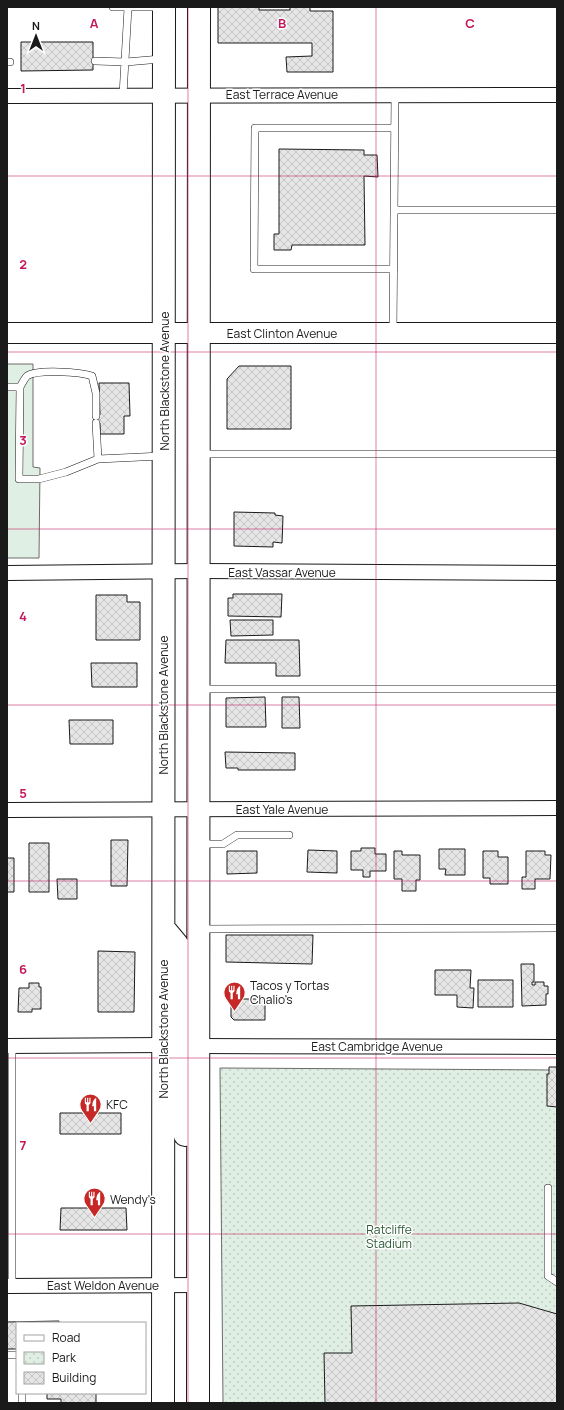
<svg xmlns="http://www.w3.org/2000/svg" width="564" height="1410" viewBox="0 0 564 1410" font-family="Manrope,sans-serif">
<style>
.grass{fill:#e0efe3;stroke:#6a6a6a}
.park{fill:url(#park-dots);stroke:#6a6a6a}
.building{fill:url(#building-cross-hatch);stroke:#1a1a1a}
.lines{fill:none;stroke-linecap:round;stroke-linejoin:round}
.lane-casing{stroke:#1a1a1a;stroke-width:8}
.street-casing{stroke:#1a1a1a;stroke-width:16}
.secondary-casing{stroke:#1a1a1a;stroke-width:22}
.primary-casing{stroke:#1a1a1a;stroke-width:24}
.lane{stroke:#fff;stroke-width:7}
.street{stroke:#fff;stroke-width:14}
.secondary{stroke:#fff;stroke-width:20}
.primary{stroke:#fff;stroke-width:22}
.grid{fill:none;stroke:#c2185b;stroke-width:1;stroke-opacity:0.55}
.labels{text-anchor:middle;dominant-baseline:central;stroke-width:3;stroke-linejoin:round;paint-order:stroke}
.street-label{font-size:12px;fill:#1a1a1a;stroke:#fff}
.poi-label{font-size:12px;fill:#1a1a1a;stroke:#fff;text-anchor:start}
.park-label{font-size:12px;fill:#2b5a34;stroke:#fff}
.grid-label{font-size:13px;text-anchor:middle;font-weight:bold;fill:#c2185b;stroke:#fff;stroke-width:3;stroke-linejoin:round;paint-order:stroke}
</style>
<defs>
<pattern id="park-dots" width="8" height="8" patternUnits="userSpaceOnUse"><rect width="8" height="8" fill="#e0efe3"/><path d="M2 2h.1M6 6h.1" fill="none" stroke="#c0ccc2" stroke-width="1.8" stroke-linecap="round"/></pattern>
<pattern id="building-cross-hatch" width="8" height="8" patternUnits="userSpaceOnUse"><rect width="8" height="8" fill="#e6e6e6"/><path d="M0 0l8 8M0 8l8-8" fill="none" stroke="#c5c5c5"/></pattern>
</defs>
<rect width="100%" height="100%" fill="#fff"/>
<!-- grass -->
<path class="grass" d="M 7,364 L 33,364 L 33,467 L 40,468 L 39,558 L 7,558 Z"/>
<!-- park -->
<path class="park" d="M 220,1068 L 557,1070 L 557,1403 L 223,1403 Z"/>
<!-- building -->
<path class="building" d="M 218,7 L 259,7 L 259,10 L 290,10 L 290,7 L 310,7 L 310,11 L 333,11 L 333,72 L 287,72 L 286,57 L 312,56 L 312,43 L 218,43 Z
M 21,42 L 93,42 L 93,70 L 21,71 Z
M 279,149 L 364,150 L 364,155 L 377,155 L 378,177 L 364,176 L 365,245 L 292,245 L 291,250 L 274,250 L 274,234 L 279,234 Z
M 239,366 L 291,366 L 291,429 L 227,429 L 227,379 Z
M 99,383 L 129,383 L 130,416 L 124,416 L 124,434 L 100,434 L 100,423 L 94,423 L 94,415 L 100,415 Z
M 234,512 L 275,513 L 275,515 L 283,516 L 282,543 L 273,542 L 273,547 L 234,546 Z
M 233,594 L 282,594 L 281,617 L 228,616 L 228,598 L 233,598 Z
M 96,595 L 127,595 L 127,602 L 140,602 L 140,640 L 96,640 Z
M 230,620 L 273,620 L 273,635 L 231,636 Z
M 226,640 L 299,640 L 300,676 L 276,676 L 276,663 L 225,663 Z
M 91,663 L 137,663 L 137,687 L 92,687 Z
M 265,697 L 266,727 L 226,727 L 226,698 Z
M 282,697 L 299,697 L 300,728 L 282,728 Z
M 69,720 L 113,720 L 113,744 L 70,744 Z
M 225,752 L 295,753 L 295,770 L 238,770 L 238,768 L 226,768 Z
M 111,840 L 128,840 L 127,886 L 111,886 Z
M 29,843 L 49,843 L 49,892 L 29,892 Z
M 361,848 L 375,848 L 375,854 L 386,854 L 386,871 L 370,871 L 370,877 L 363,877 L 363,870 L 351,870 L 351,851 L 361,851 Z
M 439,849 L 465,849 L 465,875 L 445,875 L 446,869 L 439,869 Z
M 308,850 L 337,851 L 337,873 L 307,872 Z
M 227,851 L 257,851 L 257,873 L 227,874 Z
M 394,851 L 402,851 L 402,855 L 420,855 L 420,880 L 416,880 L 416,891 L 402,891 L 402,879 L 394,879 Z
M 483,851 L 498,851 L 498,857 L 508,857 L 508,884 L 490,884 L 490,878 L 483,878 Z
M 526,851 L 545,851 L 545,855 L 551,855 L 550,879 L 535,879 L 535,889 L 522,889 L 522,877 L 526,877 Z
M 7,858 L 14,858 L 14,892 L 7,892 Z
M 57,879 L 77,879 L 77,899 L 58,899 Z
M 226,935 L 313,935 L 312,964 L 226,962 Z
M 98,951 L 135,952 L 134,1012 L 98,1012 Z
M 521,964 L 534,964 L 534,982 L 532,982 L 532,985 L 535,985 L 535,982 L 544,982 L 544,986 L 548,986 L 548,994 L 546,994 L 546,1005 L 522,1006 Z
M 435,970 L 471,970 L 470,988 L 474,988 L 473,1008 L 457,1007 L 457,995 L 435,995 Z
M 478,980 L 513,980 L 513,1007 L 478,1007 Z
M 29,983 L 39,983 L 39,987 L 41,987 L 41,1009 L 32,1009 L 32,1012 L 18,1012 L 19,988 L 29,988 Z
M 231,999 L 265,999 L 265,1020 L 234,1020 L 231,1017 Z
M 549,1067 L 557,1067 L 557,1107 L 547,1106 L 547,1074 L 549,1074 Z
M 60,1113 L 121,1113 L 121,1134 L 60,1134 Z
M 61,1208 L 126,1208 L 127,1230 L 60,1230 Z
M 519,1303 L 557,1314 L 557,1403 L 325,1403 L 324,1353 L 352,1353 L 351,1306 Z
M 59,1321 L 59,1323 L 17,1323 L 17,1349 L 7,1349 L 7,1322 Z
M 47,1393 L 96,1393 L 96,1403 L 61,1403 L 61,1399 L 47,1399 Z"/>
<g class="lines">
<defs>
<path id="lane" d="M 113,7 L 162,7
M 95,61 L 126,62 L 161,59
M 7,62 L 10,62
M 123,95 L 128,8
M 394,210 L 557,210
M 394,269 L 254,269 L 255,128 L 395,128
M 393,333 L 395,95
M 7,387 L 20,387 L 19,479 L 39,479 L 66,472 L 98,459 L 162,456
M 20,387 C 22,384 24,379 27,376 C 37,369 81,372 92,376 L 96,393 L 96,416
M 96,423 L 98,459
M 201,454 L 557,454
M 201,689 L 557,689
M 200,844 L 223,844 L 237,835 L 289,835
M 201,929 L 557,928
M 12,1046 L 12,1286
M 548,1188 L 548,1276 L 557,1282
M 7,1355 L 17,1355
M 22,1403 L 22,1393"/>
<path id="street" d="M 7,96 L 557,95
M 7,573 L 197,571 L 557,573
M 7,810 L 557,808
M 7,1046 L 163,1045
M 198,1046 L 557,1047
M 7,1286 L 198,1285"/>
<path id="secondary" d="M 7,333 L 557,333"/>
<path id="primary" d="M 167,932 L 177,944 L 183,1030 C 186,1039 189,1042 198,1046
M 163,1045 C 173,1049 177,1054 181,1064 L 185,1135
M 163,1403 L 164,7
M 198,1403 L 199,7"/>
</defs>
<!-- lane casing -->
<use href="#lane" class="lane-casing"/>
<!-- street casing -->
<use href="#street" class="street-casing"/>
<!-- secondary casing -->
<use href="#secondary" class="secondary-casing"/>
<!-- primary casing -->
<use href="#primary" class="primary-casing"/>
<!-- lane -->
<use href="#lane" class="lane"/>
<!-- street -->
<use href="#street" class="street"/>
<!-- secondary -->
<use href="#secondary" class="secondary"/>
<!-- primary -->
<use href="#primary" class="primary"/>
</g>
<!-- grid -->
<path class="grid" d="M 188,7 L 188,1403M 376,7 L 376,1403M 7,176 L 557,176M 7,352 L 557,352M 7,529 L 557,529M 7,705 L 557,705M 7,881 L 557,881M 7,1058 L 557,1058M 7,1234 L 557,1234"/>
<!-- icons -->
<defs>
<symbol id="restaurant-pin" viewBox="-11 -11 22 30"><path d="M0 17L-7.5 6A9.5 9.5 0 1 1 7.5 6Z" fill="#c62828" stroke="#fff"/><path d="M-5-6h1v4h1v-4h1v4h1v-4h1v5L-1.5 .5V6h-2V.5L-5-1ZM5-6V6H3V1.5H1.5Q1.5-4 5-6Z" fill="#fff"/></symbol>
</defs>
<g fill-rule="evenodd">
<use href="#restaurant-pin" x="222" y="980" width="25" height="34"/>
<use href="#restaurant-pin" x="78" y="1092" width="25" height="34"/>
<use href="#restaurant-pin" x="82" y="1186" width="25" height="34"/>
</g>
<g class="labels">
<!-- street labels -->
<g class="street-label">
<text x="282" y="94">East Terrace Avenue</text>
<text x="282" y="333">East Clinton Avenue</text>
<text transform="translate(164 381) rotate(-90)">North Blackstone Avenue</text>
<text x="282" y="572">East Vassar Avenue</text>
<text transform="translate(163 705) rotate(-90)">North Blackstone Avenue</text>
<text x="282" y="809">East Yale Avenue</text>
<text transform="translate(163 1029) rotate(-90)">North Blackstone Avenue</text>
<text x="377" y="1046">East Cambridge Avenue</text>
<text x="103" y="1285">East Weldon Avenue</text>
</g>
<!-- poi labels -->
<g class="poi-label">
<text x="250" y="985">Tacos y Tortas<tspan x="250" dy="14">Chalio's</tspan></text>
<text x="106" y="1104">KFC</text>
<text x="110" y="1199">Wendy's</text>
</g>
<!-- park labels -->
<g class="park-label">
<text x="389" y="1229">Ratcliffe<tspan x="389" dy="14">Stadium</tspan></text>
</g>
</g>
<g class="grid-label">
<text x="94" y="28">A</text>
<text x="282" y="28">B</text>
<text x="470" y="28">C</text>
<text x="23" y="93">1</text>
<text x="23" y="269">2</text>
<text x="23" y="445">3</text>
<text x="23" y="621">4</text>
<text x="23" y="798">5</text>
<text x="23" y="974">6</text>
<text x="23" y="1150">7</text>
</g>
<!-- border -->
<rect width="564" height="1410" fill="none" stroke="#1a1a1a" stroke-width="16"/>
<!-- legend -->
<rect x="16" y="1322" width="130" height="72" fill="#ffffff" stroke="#a3a3a3"/>
<rect x="24" y="1335" width="20" height="6" fill="#ffffff" stroke="#a3a3a3"/>
<text x="52" y="1342" font-size="12" fill="#1a1a1a">Road</text>
<rect x="24" y="1352" width="20" height="12" fill="url(#park-dots)" stroke="#a3a3a3"/>
<text x="52" y="1362" font-size="12" fill="#1a1a1a">Park</text>
<rect x="24" y="1372" width="20" height="12" fill="url(#building-cross-hatch)" stroke="#a3a3a3"/>
<text x="52" y="1382" font-size="12" fill="#1a1a1a">Building</text>
<!-- north arrow -->
<g transform="translate(36 36)" stroke="#ffffff" stroke-width="3" paint-order="stroke">
<path d="M0-3L7 15L0 10L-7 15Z" fill="#1a1a1a"/>
<text y="-6" font-size="11" font-weight="bold" text-anchor="middle" fill="#1a1a1a">N</text>
</g>
</svg>
